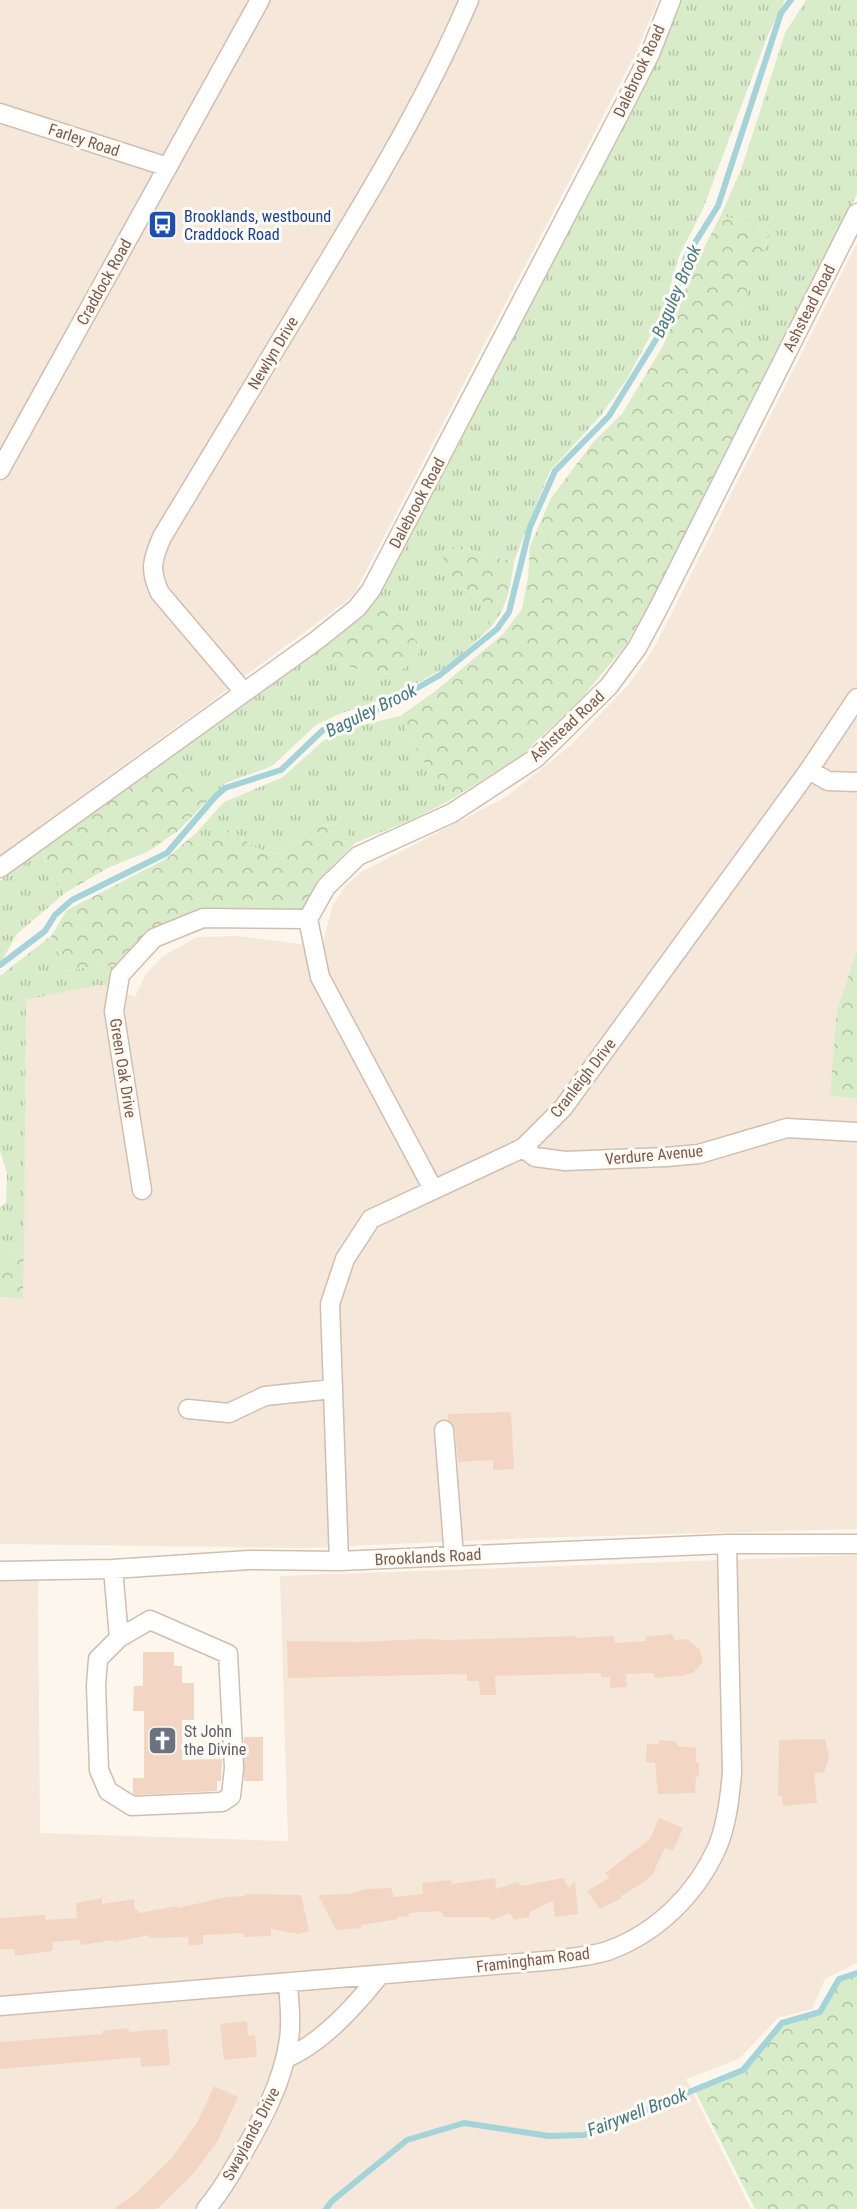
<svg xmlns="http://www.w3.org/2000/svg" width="857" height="2209" viewBox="0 0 857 2209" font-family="'Roboto Condensed',sans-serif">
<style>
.residential{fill:#f5e8da}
.grass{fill:url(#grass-tufts)}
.forest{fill:url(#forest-crowns)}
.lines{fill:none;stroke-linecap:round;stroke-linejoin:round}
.stream{stroke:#a5d3da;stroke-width:6}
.building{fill:#f3d5c3}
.minor-casing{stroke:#d1beb0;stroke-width:21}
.minor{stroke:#fff;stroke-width:18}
.labels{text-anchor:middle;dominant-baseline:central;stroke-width:6;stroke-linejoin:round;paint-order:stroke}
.street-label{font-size:16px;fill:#7a5c4d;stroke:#fffaf3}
.transit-label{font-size:16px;fill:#164399;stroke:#fffaf3;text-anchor:start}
.worship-label{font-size:16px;fill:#5b616d;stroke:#fffaf3;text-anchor:start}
.water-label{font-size:18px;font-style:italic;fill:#437c86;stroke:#fffaf3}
</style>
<defs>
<pattern id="grass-tufts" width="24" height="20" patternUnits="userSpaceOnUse" patternTransform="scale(1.5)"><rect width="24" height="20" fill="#d8ecc9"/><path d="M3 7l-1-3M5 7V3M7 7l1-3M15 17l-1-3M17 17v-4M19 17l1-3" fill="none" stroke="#b4c2a5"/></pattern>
<pattern id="forest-crowns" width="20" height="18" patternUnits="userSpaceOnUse" patternTransform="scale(1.5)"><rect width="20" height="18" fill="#d8ecc9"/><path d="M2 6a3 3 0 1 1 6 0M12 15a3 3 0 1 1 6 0" fill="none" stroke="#b4c2a5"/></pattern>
</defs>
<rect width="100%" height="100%" fill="#fdf6ec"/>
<!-- residential -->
<path class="residential" d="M 0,0 L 658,0 L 636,53 L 353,596 L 201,709 L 0,855 Z
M 857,243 L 857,949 L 837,1010 L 831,1095 L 857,1099 L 857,1529 L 531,1538 L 304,1548 L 0,1544 L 0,1297 L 23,1299 L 26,1000 L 98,985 L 112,987 L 135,997 L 146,974 L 163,956 L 197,937 L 239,936 L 322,947 L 332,907 L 345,886 L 363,871 L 506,797 L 571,745 L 629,684 L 654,648 Z
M 857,1555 L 857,1963 L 825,1979 L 812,2009 L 778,2018 L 739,2059 L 686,2079 L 751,2209 L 0,2209 L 0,1579 L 38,1581 L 40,1833 L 288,1841 L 280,1576 Z"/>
<!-- grass -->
<path class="grass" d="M 679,0 L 785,0 L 767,37 L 703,209 L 679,256 L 663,312 L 627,379 L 601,415 L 550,471 L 514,561 L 501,559 L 457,545 L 459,586 L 485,603 L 491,627 L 447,667 L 393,696 L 339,714 L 316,725 L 272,766 L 226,783 L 205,803 L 199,791 L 165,758 L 319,648 C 348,669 361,673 396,674 L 418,656 L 417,642 L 400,619 L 375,599 Z
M 806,0 L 857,0 L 857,194 L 775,357 L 732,331 L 771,230 L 721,215 L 742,167 L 785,33 Z
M 400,716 L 420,757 L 454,798 L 416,818 L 355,843 L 341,826 L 317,825 L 278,855 L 256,848 L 230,830 L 204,839 L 196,833 L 224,802 L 283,777 L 323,741 L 346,729 Z
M 42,849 L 50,877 L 65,893 L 17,934 L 0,964 L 0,881 Z
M 51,936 L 66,971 L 100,965 L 119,968 L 112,987 L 98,985 L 26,1000 L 24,1248 L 0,1255 L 0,1207 L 6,1202 L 7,1173 L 0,1151 L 0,976 Z"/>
<!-- forest -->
<path class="forest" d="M 721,215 L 771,230 L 732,331 L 775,357 L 666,576 L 625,646 L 581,699 L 522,755 L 454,798 L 420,757 L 400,716 L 433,693 L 503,634 L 522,609 L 528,577 L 530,546 L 551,498 L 594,441 L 622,414 L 663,346 L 698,259 Z
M 457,545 L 501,559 L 514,561 C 511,587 507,607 491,627 L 485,603 L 459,586 L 442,568 L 444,554 Z
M 375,599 L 400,619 L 417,642 L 418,656 L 396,674 C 361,673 348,669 319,648 L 363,617 Z
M 165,758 L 190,768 L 205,803 L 179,830 L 149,851 L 108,868 L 65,893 L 50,877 L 42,849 Z
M 317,825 L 341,826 L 355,843 L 319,880 L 304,913 L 165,924 L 132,948 L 119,968 L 100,965 L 66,971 L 51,936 L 67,910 L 166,859 L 196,833 L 204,838 L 230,830 L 256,848 L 278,855 Z
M 857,949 L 857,1099 L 830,1095 L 837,1010 Z
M 24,1248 L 23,1299 L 0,1297 L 0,1255 Z
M 857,1973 L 857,2209 L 755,2209 L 694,2089 L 743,2070 L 782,2023 L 820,2012 L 839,1979 Z"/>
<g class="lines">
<!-- stream -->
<path class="stream" d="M 0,965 L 45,931 L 55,915 L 72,900 L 167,853 L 215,797 L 225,788 L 281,770 L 323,730 L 380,709 L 440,675 L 497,629 L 509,612 L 530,527 L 555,471 L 609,416 L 660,333 L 674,299 L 686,257 L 718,206 L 781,13 L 791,0
M 326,2209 L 332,2201 L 407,2140 L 464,2123 L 549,2136 L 584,2135 L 743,2070 L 782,2023 L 820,2012 L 839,1979 L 857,1973"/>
</g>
<!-- building -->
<path class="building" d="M 511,1412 L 514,1469 L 493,1470 L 493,1460 L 458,1462 L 455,1429 L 453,1423 L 448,1420 L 448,1414 Z
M 672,1634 L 675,1640 L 684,1639 L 690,1641 L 700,1650 L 703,1662 L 693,1673 L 680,1676 L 655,1678 L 653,1673 L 626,1674 L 627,1687 L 610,1688 L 610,1677 L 601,1677 L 601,1673 L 495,1676 L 496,1695 L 480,1695 L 479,1681 L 467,1681 L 467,1674 L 288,1678 L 287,1641 L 361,1642 L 423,1639 L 449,1640 L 575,1636 L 576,1638 L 614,1636 L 615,1643 L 646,1641 L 646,1637 Z
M 143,1652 L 174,1652 L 174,1666 L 182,1666 L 182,1683 L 194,1683 L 194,1720 L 182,1720 L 182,1760 L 222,1759 L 221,1781 L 217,1781 L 217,1791 L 135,1795 L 133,1793 L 133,1778 L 144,1778 L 144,1711 L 133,1711 L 134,1686 L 143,1686 Z
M 244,1737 L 263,1737 L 263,1781 L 244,1781 Z
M 825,1739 L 829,1757 L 824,1772 L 814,1773 L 817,1803 L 783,1806 L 782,1796 L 778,1795 L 779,1740 Z
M 660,1740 L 675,1741 L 678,1746 L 696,1748 L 696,1763 L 699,1763 L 699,1775 L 696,1778 L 695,1793 L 658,1794 L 655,1763 L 646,1762 L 647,1744 L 658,1744 Z
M 659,1818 L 683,1828 L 673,1851 L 665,1848 L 655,1869 L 655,1872 L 644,1882 L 621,1896 L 622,1898 L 600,1909 L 587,1891 L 609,1878 L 605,1873 L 650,1839 Z
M 495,1878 L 496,1889 L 519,1882 L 520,1886 L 563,1878 L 569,1888 L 575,1881 L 578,1914 L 555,1917 L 553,1901 L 530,1912 L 529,1917 L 514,1920 L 510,1913 L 492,1920 L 489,1917 L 444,1917 L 441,1911 L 409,1913 L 409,1916 L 398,1917 L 398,1919 L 361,1925 L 361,1928 L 336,1930 L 318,1895 L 348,1894 L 367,1889 L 391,1888 L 394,1897 L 423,1894 L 422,1883 L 451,1880 L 452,1884 Z
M 245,1894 L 301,1895 L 309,1931 L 298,1934 L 271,1929 L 271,1936 L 243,1937 L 244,1933 L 203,1935 L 203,1944 L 189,1946 L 188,1937 L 149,1938 L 149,1935 L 114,1942 L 114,1940 L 81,1945 L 80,1940 L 53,1942 L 52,1951 L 15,1956 L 14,1949 L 0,1949 L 0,1918 L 45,1915 L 45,1920 L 77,1918 L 76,1903 L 102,1898 L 102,1904 L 134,1899 L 135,1910 L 138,1910 L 139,1913 L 177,1906 L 177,1908 L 227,1897 L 245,1896 Z
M 247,2021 L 248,2036 L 255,2035 L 257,2057 L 224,2060 L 220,2024 Z
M 128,2028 L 129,2032 L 167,2029 L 170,2065 L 141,2067 L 140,2057 L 0,2069 L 0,2042 L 103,2034 L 102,2031 Z
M 214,2086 L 238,2097 L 217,2142 L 194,2173 L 157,2209 L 114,2209 L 136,2193 L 171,2159 L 198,2121 Z"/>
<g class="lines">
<defs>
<path id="minor" d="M 0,113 L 168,167
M 0,470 L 260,0
M 244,692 L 160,593 C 149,570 152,560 162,537 C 214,451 265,365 317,280 C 372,189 427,98 469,0
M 809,770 L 828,781 L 857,782
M 0,868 L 317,640 L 357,608 L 371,590 L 622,109 L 650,54 L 671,0
M 523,1148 L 535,1157 L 565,1161 L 666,1157 L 699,1154 L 787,1128 L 857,1132
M 433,1189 L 320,977 L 308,919 L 326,887 L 358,856 L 452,813 L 536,758 L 609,686 L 637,648 L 659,607 L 857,213
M 142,1190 L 114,1011 L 120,975 L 154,938 L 203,918 L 308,919
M 188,1409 L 229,1413 L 265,1396 L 333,1389
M 444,1430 L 454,1556
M 339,1561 L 330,1304 L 345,1259 L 371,1219 L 523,1148 L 563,1108 L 809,770 L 857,698
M 113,1569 L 119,1638
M 0,1571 L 113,1569 L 249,1560 L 339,1561 L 727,1544 L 857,1544
M 150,1620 L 228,1654 L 234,1768 L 231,1796 L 222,1802 L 132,1806 L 108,1791 L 99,1770 L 96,1686 L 98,1659 L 119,1638 Z
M 0,2006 L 556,1960 C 574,1957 594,1956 610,1950 C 658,1932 696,1894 717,1848 C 727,1824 730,1797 732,1772 L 727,1544
M 286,2058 C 321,2044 356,2005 379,1976
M 206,2209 C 218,2195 228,2179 237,2163 C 260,2124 283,2084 289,2039 C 292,2020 289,2002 288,1983"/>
</defs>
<!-- minor casing -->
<use href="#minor" class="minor-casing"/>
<!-- minor -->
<use href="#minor" class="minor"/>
</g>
<!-- icons -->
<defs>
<symbol id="bus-square" viewBox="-11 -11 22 22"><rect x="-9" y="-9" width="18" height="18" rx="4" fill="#1a4fb4" stroke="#fffaf3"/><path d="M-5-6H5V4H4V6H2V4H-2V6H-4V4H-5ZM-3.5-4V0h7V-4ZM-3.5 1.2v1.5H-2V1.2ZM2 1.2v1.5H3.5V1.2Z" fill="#fff"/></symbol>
<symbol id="church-square" viewBox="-11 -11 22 22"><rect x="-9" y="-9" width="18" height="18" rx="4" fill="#6b7280" stroke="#fffaf3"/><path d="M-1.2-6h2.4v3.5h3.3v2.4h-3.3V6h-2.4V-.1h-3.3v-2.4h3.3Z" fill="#fff"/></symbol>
</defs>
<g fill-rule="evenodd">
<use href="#bus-square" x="146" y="208" width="33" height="33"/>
<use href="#church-square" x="146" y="1724" width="33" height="33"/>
</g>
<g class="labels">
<!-- street labels -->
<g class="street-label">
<text transform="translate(639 71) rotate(-65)">Dalebrook Road</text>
<text transform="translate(84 140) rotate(18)">Farley Road</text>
<text transform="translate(104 282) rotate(-61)">Craddock Road</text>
<text transform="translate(809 308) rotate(-63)">Ashstead Road</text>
<text transform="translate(273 353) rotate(-59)">Newlyn Drive</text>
<text transform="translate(417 503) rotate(-62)">Dalebrook Road</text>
<text transform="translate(567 726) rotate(-43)">Ashstead Road</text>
<text transform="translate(123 1068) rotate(81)">Green Oak Drive</text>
<text transform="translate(583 1078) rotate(-52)">Cranleigh Drive</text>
<text transform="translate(654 1155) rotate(-5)">Verdure Avenue</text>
<text transform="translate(428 1557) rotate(-3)">Brooklands Road</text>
<text transform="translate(533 1960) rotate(-7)">Framingham Road</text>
<text transform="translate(251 2134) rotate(-62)">Swaylands Drive</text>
</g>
<!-- transit labels -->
<g class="transit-label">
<text x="184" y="216">Brooklands, westbound<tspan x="184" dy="18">Craddock Road</tspan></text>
</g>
<!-- worship labels -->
<g class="worship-label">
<text x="184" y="1731">St John<tspan x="184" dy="18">the Divine</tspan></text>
</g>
<!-- water labels -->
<g class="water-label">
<text transform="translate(676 291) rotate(-67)">Baguley Brook</text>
<text transform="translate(371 710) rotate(-26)">Baguley Brook</text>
<text transform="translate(637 2112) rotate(-21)">Fairywell Brook</text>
</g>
</g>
</svg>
